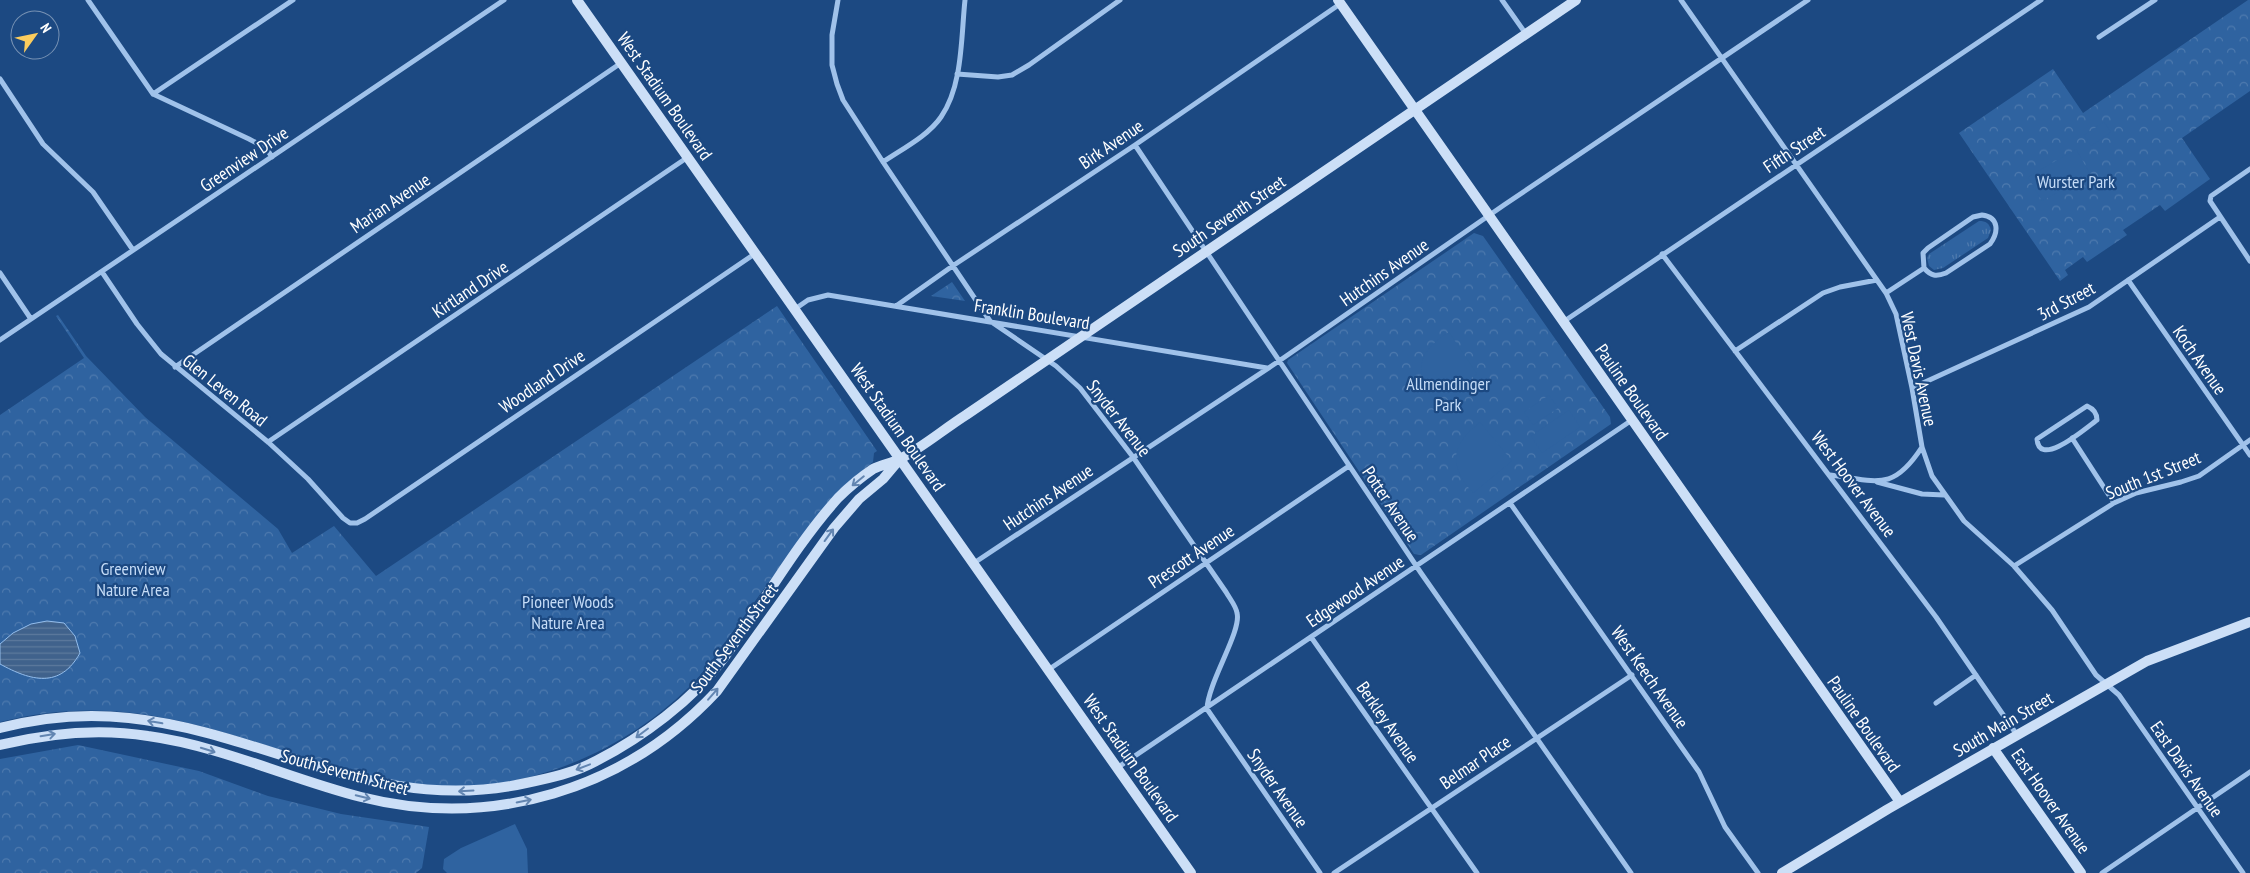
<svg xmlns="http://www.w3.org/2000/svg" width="2250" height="873" viewBox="0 0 2250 873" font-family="'PT Sans Narrow',sans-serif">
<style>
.grass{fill:url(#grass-tufts)}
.forest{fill:url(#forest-crowns)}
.pitch{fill:#2f63a0}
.water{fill:url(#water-rules);stroke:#93bdec}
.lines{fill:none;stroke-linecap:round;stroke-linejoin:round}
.street{stroke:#a0c2ea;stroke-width:5}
.secondary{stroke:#ccdff7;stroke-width:10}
.oneway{stroke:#6285b1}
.labels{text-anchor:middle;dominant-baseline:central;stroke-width:4.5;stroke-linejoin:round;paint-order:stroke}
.street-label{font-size:18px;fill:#fff;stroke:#1c4982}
.park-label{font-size:18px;fill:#c5dcf7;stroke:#1c4982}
</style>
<defs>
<pattern id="grass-tufts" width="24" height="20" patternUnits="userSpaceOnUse" patternTransform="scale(1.25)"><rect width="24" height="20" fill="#2f63a0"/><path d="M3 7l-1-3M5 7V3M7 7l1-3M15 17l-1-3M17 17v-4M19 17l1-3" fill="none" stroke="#4e7aae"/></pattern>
<pattern id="forest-crowns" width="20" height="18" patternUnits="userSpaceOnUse" patternTransform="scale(1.25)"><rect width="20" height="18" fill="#2f63a0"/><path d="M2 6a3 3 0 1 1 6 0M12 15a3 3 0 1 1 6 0" fill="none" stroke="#4e7aae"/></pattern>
<pattern id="water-rules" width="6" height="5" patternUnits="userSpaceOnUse" patternTransform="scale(1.25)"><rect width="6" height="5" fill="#40628c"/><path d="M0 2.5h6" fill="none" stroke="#5d7a9d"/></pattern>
</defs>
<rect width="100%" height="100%" fill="#1c4982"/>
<!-- grass -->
<path class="grass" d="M 1979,221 C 1986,221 1989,223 1991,230 L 1988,238 L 1943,268 L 1934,270 L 1929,266 L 1927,258 L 1929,254 Z"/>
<!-- forest -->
<path class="forest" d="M 2248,0 L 2250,0 L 2250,91 L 2182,138 L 2210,179 L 2165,211 L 2160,205 L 2123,230 L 2127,235 L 2087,262 L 2083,257 L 2065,270 L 2068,275 L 2060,281 L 1959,133 L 2053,69 L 2083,113 Z
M 1474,233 L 1483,236 L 1610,417 L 1611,424 L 1421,555 L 1414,554 L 1287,363 L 1288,360 Z
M 952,282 L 965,301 L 931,296 Z
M 777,306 L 877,451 L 874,453 L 873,462 L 845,485 L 825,508 C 796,544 769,582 742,619 C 727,639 713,661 696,680 C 624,755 515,799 410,784 C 359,776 311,759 262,744 C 170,715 96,698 0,722 L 0,415 L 84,358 L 56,316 L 58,315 L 86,356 L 145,417 L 278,529 L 292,553 L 334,526 L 376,576 Z
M 78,745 L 199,771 L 268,796 L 341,814 L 429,827 L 422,868 L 416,873 L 0,873 L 0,759 Z"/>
<!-- pitch -->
<path class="pitch" d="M 2104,122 L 2111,132 L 2091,146 L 2084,135 Z
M 2076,149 L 2090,174 L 2042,201 L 2028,177 Z
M 1449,332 L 1477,374 L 1435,402 C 1413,372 1417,352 1449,332 Z
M 1549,395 L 1558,408 L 1533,425 L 1524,412 Z
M 1569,410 L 1580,427 L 1542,453 L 1531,436 Z
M 1480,422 L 1512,461 L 1473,493 C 1448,465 1451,445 1480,422 Z
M 515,824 L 527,849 L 528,873 L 447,873 L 443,869 L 444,859 L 461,848 Z"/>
<!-- water -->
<path class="water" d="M 47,621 L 64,623 L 75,636 L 80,653 C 60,689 31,681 0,664 L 0,644 L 13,633 L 31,624 Z"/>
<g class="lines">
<!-- street -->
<path class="street" d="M 88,0 L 153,94 L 249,139 L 266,148 L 272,157
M 838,0 L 832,35 L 832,65 L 837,84 L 843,100 L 883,162 L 990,321 L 1056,366 L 1080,388 L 1133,457 L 1226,592 C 1230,599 1236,606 1237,613 C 1242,631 1208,682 1207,709 L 1320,873
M 1502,0 L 1526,34
M 1681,0 L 1886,293 L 1896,314 L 1912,388 L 1922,447 L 1932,476 L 1964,521 L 2014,566 L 2052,610 L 2096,675 L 2119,695 L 2243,873
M 2099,37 L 2155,0
M 957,74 L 998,77 L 1012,75 L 1029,65 L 1120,0
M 0,79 L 43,144 L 93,192 L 133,250
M 153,94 L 293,0
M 1135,145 L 1421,573 L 1631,873
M 883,162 C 902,149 928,136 941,117 C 963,85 961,37 965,0
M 2250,169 L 2211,196 L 2210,201 L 2250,261
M 1982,215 C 1999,217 1999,232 1990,244 L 1946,273 C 1936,277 1931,276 1924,268 L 1923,253 L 1928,248 L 1973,217 Z
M 1662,254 L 1936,617 L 2017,735
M 102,272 L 137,324 L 161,354 L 268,442 L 308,479 L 343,518 L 350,523 L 357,523 L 365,519 L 756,253
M 0,273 L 31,319
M 2128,280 L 2250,455
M 1886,293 L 1924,268
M 896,306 L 954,265 L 1135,145 L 1340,4
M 795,309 L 808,300 L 828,295 L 1267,368
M 1563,322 L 2041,0
M 0,340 L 504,0
M 1735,351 L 1823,293 L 1840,287 L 1877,280
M 175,367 L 621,63
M 1912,388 L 2089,307 L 2220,217
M 2087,406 C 2094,409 2097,413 2097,420 C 2086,428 2039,469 2037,439 Z
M 2072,438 L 2114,503
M 268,442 L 688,157
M 1830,475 C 1877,481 1893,492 1922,447
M 1877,482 L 1922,494 L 1944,495
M 1510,503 L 1699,772 L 1725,827 L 1758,873
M 974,563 L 1279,361 L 1504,205 L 1808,0
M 2014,566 L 2114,503 L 2136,493 L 2181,482 L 2199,476 L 2250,440
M 1311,637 L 1477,873
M 1048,670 L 1349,466
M 1936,703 L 1976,675
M 1117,768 L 1632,420
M 1334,873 L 1632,675
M 2102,873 L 2250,772"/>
<!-- secondary -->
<path class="secondary" d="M 577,0 L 1191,873
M 1338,0 L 1900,802
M 0,728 C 42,717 85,713 129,718 C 270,733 377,816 526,783 C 550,778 574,773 596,761 C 641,738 693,700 723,659 C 762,606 794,547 838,498 C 848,488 861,477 873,469 C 881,465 891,463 900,459 C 923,447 944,429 966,415 L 1576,0
M 0,745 C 49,733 98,728 148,736 C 221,746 290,779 361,797 C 492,830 625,790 717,691 L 834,528 L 859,499 L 883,479 L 899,460
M 1993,748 L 2081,873
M 1782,873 L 1888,809 L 2147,661 L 2250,622"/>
</g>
<!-- one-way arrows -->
<defs><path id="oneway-shaft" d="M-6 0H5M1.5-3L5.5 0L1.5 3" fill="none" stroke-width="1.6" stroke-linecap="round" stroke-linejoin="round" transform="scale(1.25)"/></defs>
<g class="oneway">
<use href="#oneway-shaft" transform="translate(858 481) rotate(141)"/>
<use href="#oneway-shaft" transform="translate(829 535) rotate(-54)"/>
<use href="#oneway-shaft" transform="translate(713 694) rotate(-49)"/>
<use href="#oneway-shaft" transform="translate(155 722) rotate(-170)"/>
<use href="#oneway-shaft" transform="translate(642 733) rotate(143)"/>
<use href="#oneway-shaft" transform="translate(48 735) rotate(-9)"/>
<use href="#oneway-shaft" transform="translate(208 750) rotate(17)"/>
<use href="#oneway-shaft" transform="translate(583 767) rotate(159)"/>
<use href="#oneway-shaft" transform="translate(466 791) rotate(177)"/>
<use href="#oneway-shaft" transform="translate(363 797) rotate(14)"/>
<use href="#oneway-shaft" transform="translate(524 801) rotate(-11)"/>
</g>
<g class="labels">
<!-- street labels -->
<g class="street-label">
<text transform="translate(665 96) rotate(55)">West Stadium Boulevard</text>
<text transform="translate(1111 144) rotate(-34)">Birk Avenue</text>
<text transform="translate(1794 149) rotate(-34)">Fifth Street</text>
<text transform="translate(244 159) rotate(-34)">Greenview Drive</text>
<text transform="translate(390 203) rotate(-34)">Marian Avenue</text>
<text transform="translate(1229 216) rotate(-34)">South Seventh Street</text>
<text transform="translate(1384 272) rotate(-35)">Hutchins Avenue</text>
<text transform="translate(470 289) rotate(-34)">Kirtland Drive</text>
<text transform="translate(2066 301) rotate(-28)">3rd Street</text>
<text transform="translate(1032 314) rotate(9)">Franklin Boulevard</text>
<text transform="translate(2200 360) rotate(55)">Koch Avenue</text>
<text transform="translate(1919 369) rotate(78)">West Davis Avenue</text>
<text transform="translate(542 381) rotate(-34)">Woodland Drive</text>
<text transform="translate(225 390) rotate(39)">Glen Leven Road</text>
<text transform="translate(1632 392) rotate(55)">Pauline Boulevard</text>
<text transform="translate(1119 418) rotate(52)">Snyder Avenue</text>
<text transform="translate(898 427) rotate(55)">West Stadium Boulevard</text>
<text transform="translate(2153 475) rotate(-22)">South 1st Street</text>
<text transform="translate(1854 484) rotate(53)">West Hoover Avenue</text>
<text transform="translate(1048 497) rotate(-34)">Hutchins Avenue</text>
<text transform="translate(1391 504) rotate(56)">Potter Avenue</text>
<text transform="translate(1191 556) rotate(-34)">Prescott Avenue</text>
<text transform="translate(1355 591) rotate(-34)">Edgewood Avenue</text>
<text transform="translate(734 638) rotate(-53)">South Seventh Street</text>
<text transform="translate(1650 677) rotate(55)">West Keech Avenue</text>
<text transform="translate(1388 722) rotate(55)">Berkley Avenue</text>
<text transform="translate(1864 724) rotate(55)">Pauline Boulevard</text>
<text transform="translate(2003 724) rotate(-30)">South Main Street</text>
<text transform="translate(1131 758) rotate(55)">West Stadium Boulevard</text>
<text transform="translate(1475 762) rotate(-34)">Belmar Place</text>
<text transform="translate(2187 769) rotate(55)">East Davis Avenue</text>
<text transform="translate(345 772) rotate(15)">South Seventh Street</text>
<text transform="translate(1278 788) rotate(55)">Snyder Avenue</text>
<text transform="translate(2051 801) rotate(55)">East Hoover Avenue</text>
</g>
<!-- park labels -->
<g class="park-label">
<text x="2076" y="181">Wurster Park</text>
<text x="1448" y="383">Allmendinger<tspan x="1448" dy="21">Park</tspan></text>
<text x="133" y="568">Greenview<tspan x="133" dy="21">Nature Area</tspan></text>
<text x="568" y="601">Pioneer Woods<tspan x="568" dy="21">Nature Area</tspan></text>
</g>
</g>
<!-- north arrow -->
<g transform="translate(35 35) rotate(57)"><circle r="24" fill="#1c4982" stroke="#7792b4"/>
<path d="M0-4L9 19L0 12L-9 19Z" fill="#fbcc5d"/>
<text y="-8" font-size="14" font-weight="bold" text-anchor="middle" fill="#ffffff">N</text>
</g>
</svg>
